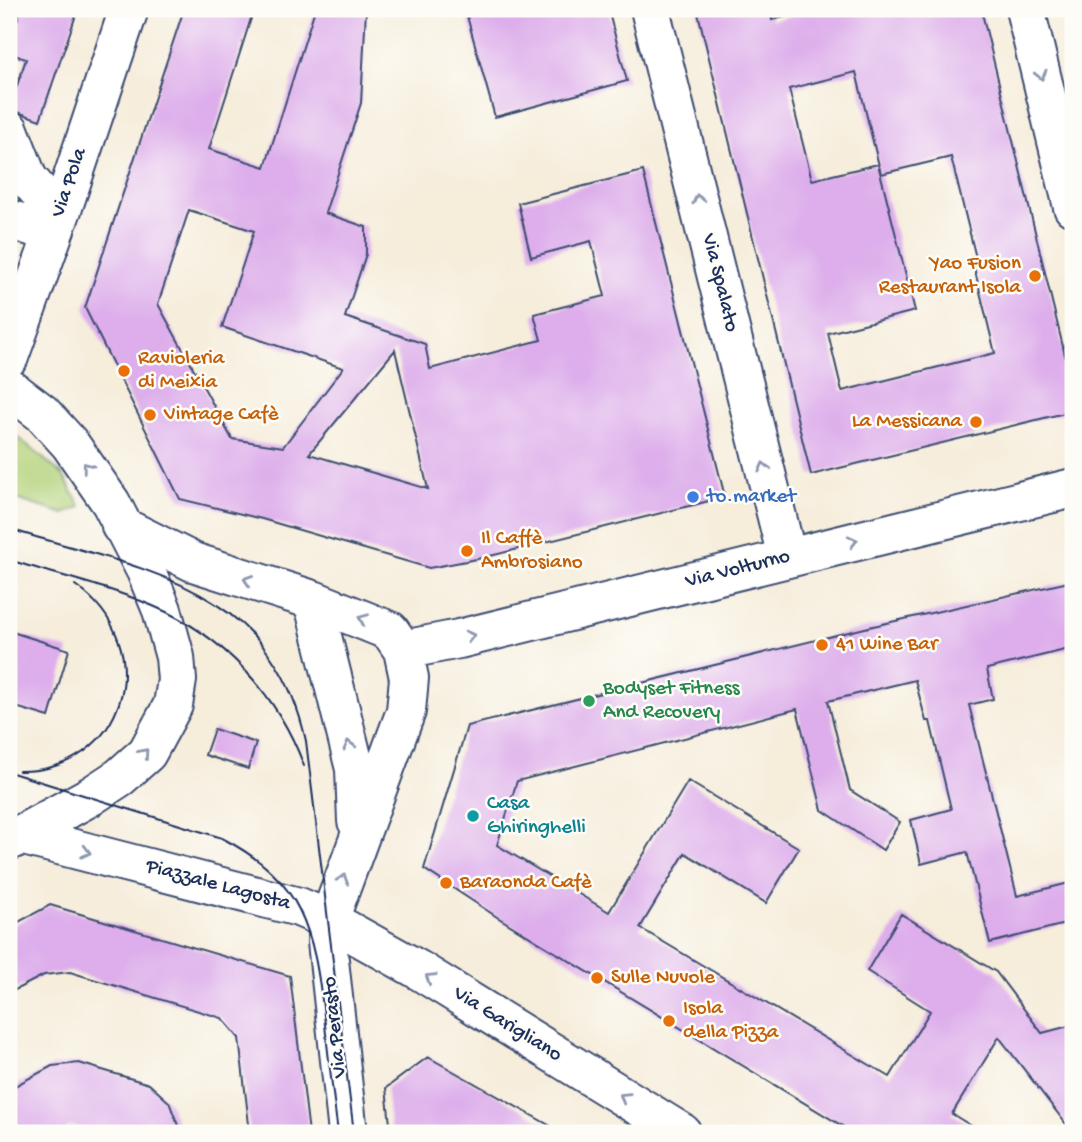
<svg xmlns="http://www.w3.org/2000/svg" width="1082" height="1142" viewBox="0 0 1082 1142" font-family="'Gochi Hand',sans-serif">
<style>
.green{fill:#b2d179;stroke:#66806c;stroke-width:2}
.building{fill:#ddaeeb;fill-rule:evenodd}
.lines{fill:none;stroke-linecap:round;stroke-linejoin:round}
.minor-casing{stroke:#3c4c71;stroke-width:42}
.minor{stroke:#fff;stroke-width:38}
.tram{stroke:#1b2f5e;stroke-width:2}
.oneway{stroke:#8d97ae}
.food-dot{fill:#e8710a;stroke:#fdfcf7;stroke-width:2.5}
.shop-dot{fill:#3f7fe0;stroke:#fdfcf7;stroke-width:2.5}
.leisure-dot{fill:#2e9e5b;stroke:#fdfcf7;stroke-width:2.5}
.culture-dot{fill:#0f9aa8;stroke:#fdfcf7;stroke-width:2.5}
.labels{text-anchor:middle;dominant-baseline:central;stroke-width:5;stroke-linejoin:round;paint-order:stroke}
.street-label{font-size:21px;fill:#1b2f5e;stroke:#fdfcf7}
.food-label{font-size:21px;fill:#c56008;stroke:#fdfcf7;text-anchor:start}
.shop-label{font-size:21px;fill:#366cbe;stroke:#fdfcf7;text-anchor:start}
.leisure-label{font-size:21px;fill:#27864d;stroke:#fdfcf7;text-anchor:start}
.culture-label{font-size:21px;fill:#0d838f;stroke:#fdfcf7;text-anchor:start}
</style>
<rect width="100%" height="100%" fill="#fdfcf7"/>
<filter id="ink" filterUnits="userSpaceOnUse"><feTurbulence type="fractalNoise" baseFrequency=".0143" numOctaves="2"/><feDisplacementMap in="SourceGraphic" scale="14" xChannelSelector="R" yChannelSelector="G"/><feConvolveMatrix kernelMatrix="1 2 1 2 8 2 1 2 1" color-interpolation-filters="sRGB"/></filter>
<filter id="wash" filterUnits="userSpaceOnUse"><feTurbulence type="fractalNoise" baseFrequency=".00686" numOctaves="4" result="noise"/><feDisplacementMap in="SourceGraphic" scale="28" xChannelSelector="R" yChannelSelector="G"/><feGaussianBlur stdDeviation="1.57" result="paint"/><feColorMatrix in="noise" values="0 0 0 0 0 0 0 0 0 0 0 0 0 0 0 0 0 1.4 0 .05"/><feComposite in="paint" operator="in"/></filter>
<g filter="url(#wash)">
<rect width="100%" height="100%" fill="#f6eddb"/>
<!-- green -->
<path class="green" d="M 9,434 L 19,438 L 63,475 L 81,507 L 64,514 L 9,497 Z"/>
<g id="blocks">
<!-- building -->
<path class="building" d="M 21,9 L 78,9 L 40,120 L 9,109 L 26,59 L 9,53 L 9,44 Z
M 184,9 L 254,9 L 209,149 L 265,167 L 315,9 L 366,9 L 361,103 L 325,213 L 366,227 L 366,254 L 345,317 L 425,344 L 430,369 L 541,340 L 534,314 L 605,296 L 591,241 L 531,257 L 518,203 L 643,171 L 725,497 L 482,558 L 429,568 L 262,519 L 180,499 L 85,308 ZM 189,210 L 254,231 L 222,327 L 343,368 L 283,447 L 232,439 L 158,304 ZM 395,350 L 428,489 L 309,454 Z
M 465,9 L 608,9 L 627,81 L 495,117 Z
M 697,9 L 770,9 L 772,20 L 817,9 L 981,9 L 1073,388 L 1073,411 L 811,475 ZM 856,72 L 881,174 L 951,157 L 976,258 L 972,259 L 995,353 L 842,391 L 828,333 L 915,311 L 878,164 L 812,180 L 789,89 Z
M 1073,581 L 1073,648 L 987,669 L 993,699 L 969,705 L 1017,896 L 1073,882 L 1073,922 L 990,943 L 967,852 L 921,864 L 911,820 L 951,809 L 930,721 L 926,721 L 915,680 L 828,701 L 850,790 L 900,822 L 883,850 L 822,810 L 797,709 L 517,781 L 497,845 L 609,912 L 688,781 L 799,848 L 766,903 L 685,853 L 640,928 L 890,1077 L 930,1011 L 867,971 L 901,914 L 996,972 L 1042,1033 L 1073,1025 L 1073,1133 L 999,1037 L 952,1114 L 983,1133 L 854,1133 L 497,917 L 424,869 L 467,726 L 869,627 Z
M 9,631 L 69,650 L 49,717 L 9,705 Z
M 214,729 L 256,743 L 248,769 L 205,755 Z
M 50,905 L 290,976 L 309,1133 L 250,1133 L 239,1038 L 222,1018 L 70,972 L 44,975 L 9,993 L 9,927 Z
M 428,1057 L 563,1133 L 391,1133 L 386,1088 Z
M 79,1063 L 149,1084 L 169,1102 L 181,1133 L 99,1133 L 72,1126 L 58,1133 L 9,1133 L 9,1089 L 52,1066 Z"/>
</g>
</g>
<g filter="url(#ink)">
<use href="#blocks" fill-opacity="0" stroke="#3c4c71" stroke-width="2"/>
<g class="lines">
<defs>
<path id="minor" d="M 650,9 L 787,557
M 1025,9 L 1073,207
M 9,130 L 28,179 L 42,195 L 64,204
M 9,219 L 52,233
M 9,357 L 64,204 L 129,9
M 9,388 L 42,413 L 70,444 L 111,503 L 146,571 L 162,610 L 175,657 L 177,680 L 173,705 L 147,753 L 120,777 L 91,796 L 11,840
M 121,526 L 193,562 L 313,600 L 390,631 L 403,650 L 409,678 L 406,711 L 329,920 L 327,942 L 348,1133
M 313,600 L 355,769 L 357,821
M 403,650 L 459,639 L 1073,488
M 20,835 L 299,907 L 329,920 L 417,969 L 682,1133"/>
</defs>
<!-- minor casing -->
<use href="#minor" class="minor-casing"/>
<!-- minor -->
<use href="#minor" class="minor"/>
<!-- tram -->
<path class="tram" d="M 9,529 C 140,569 272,584 306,741 L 354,1133
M 9,560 C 57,575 107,586 153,606 C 223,635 278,695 304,766
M 19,771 C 125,772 163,646 75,585
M 9,772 L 222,838 C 304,881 313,930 324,1015 C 328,1055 333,1094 338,1133"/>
</g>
<!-- one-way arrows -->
<defs><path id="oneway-chevron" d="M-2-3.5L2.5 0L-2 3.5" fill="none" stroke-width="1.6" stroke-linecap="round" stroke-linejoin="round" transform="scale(1.75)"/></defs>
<g class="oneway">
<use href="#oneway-chevron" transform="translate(1041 75) rotate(76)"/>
<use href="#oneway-chevron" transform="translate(698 199) rotate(-104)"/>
<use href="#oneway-chevron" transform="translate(87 467) rotate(-127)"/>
<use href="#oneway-chevron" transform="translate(764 467) rotate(-104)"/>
<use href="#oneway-chevron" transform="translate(853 541) rotate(-14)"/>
<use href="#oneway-chevron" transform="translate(248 580) rotate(-162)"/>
<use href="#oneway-chevron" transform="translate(363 619) rotate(-157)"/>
<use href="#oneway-chevron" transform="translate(470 636) rotate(-14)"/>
<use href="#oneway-chevron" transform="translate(349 745) rotate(-105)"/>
<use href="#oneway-chevron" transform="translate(144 753) rotate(-49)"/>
<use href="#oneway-chevron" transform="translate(86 852) rotate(14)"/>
<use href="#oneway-chevron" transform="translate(343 879) rotate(-71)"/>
<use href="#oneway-chevron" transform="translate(430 978) rotate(-148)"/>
<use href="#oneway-chevron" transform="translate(624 1097) rotate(-148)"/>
</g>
</g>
<!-- markers -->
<g class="food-dot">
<circle cx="1035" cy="276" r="7"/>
<circle cx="124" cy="371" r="7"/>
<circle cx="150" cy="415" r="7"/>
<circle cx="976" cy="422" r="7"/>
<circle cx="467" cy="551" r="7"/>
<circle cx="822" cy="645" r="7"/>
<circle cx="446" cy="883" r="7"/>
<circle cx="597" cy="978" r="7"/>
<circle cx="669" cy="1021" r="7"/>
</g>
<circle class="shop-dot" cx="693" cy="497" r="7"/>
<circle class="leisure-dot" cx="589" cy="701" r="7"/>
<circle class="culture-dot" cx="473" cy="816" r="7"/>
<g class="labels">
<!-- street labels -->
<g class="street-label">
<text transform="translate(70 183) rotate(-71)">Via Pola</text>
<text transform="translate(719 283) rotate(76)">Via Spalato</text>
<text transform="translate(738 570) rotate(-14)">Via Volturno</text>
<text transform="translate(218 886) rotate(15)">Piazzale Lagosta</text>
<text transform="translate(507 1025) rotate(32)">Via Garigliano</text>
<text transform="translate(336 1027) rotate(-96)">Via Perasto</text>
</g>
<!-- food labels -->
<g class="food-label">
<text x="1021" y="264" text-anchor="end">Yao Fusion<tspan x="1021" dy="24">Restaurant Isola</tspan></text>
<text x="138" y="359">Ravioleria<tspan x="138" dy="24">di Meixia</tspan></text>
<text x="164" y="415">Vintage Cafè</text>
<text x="962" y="422" text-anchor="end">La Messicana</text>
<text x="481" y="539">Il Caffè<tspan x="481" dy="24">Ambrosiano</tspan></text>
<text x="836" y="645">41 Wine Bar</text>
<text x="460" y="883">Baraonda Cafè</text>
<text x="611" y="978">Sulle Nuvole</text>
<text x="683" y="1009">Isola<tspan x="683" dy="24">della Pizza</tspan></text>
</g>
<!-- shop labels -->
<g class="shop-label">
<text x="707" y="497">to.market</text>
</g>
<!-- leisure labels -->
<g class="leisure-label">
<text x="603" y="689">Bodyset Fitness<tspan x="603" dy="24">And Recovery</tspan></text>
</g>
<!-- culture labels -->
<g class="culture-label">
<text x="487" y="804">Casa<tspan x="487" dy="24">Ghiringhelli</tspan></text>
</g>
</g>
<!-- margin -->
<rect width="1082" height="1142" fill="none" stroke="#fdfcf7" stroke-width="35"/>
</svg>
